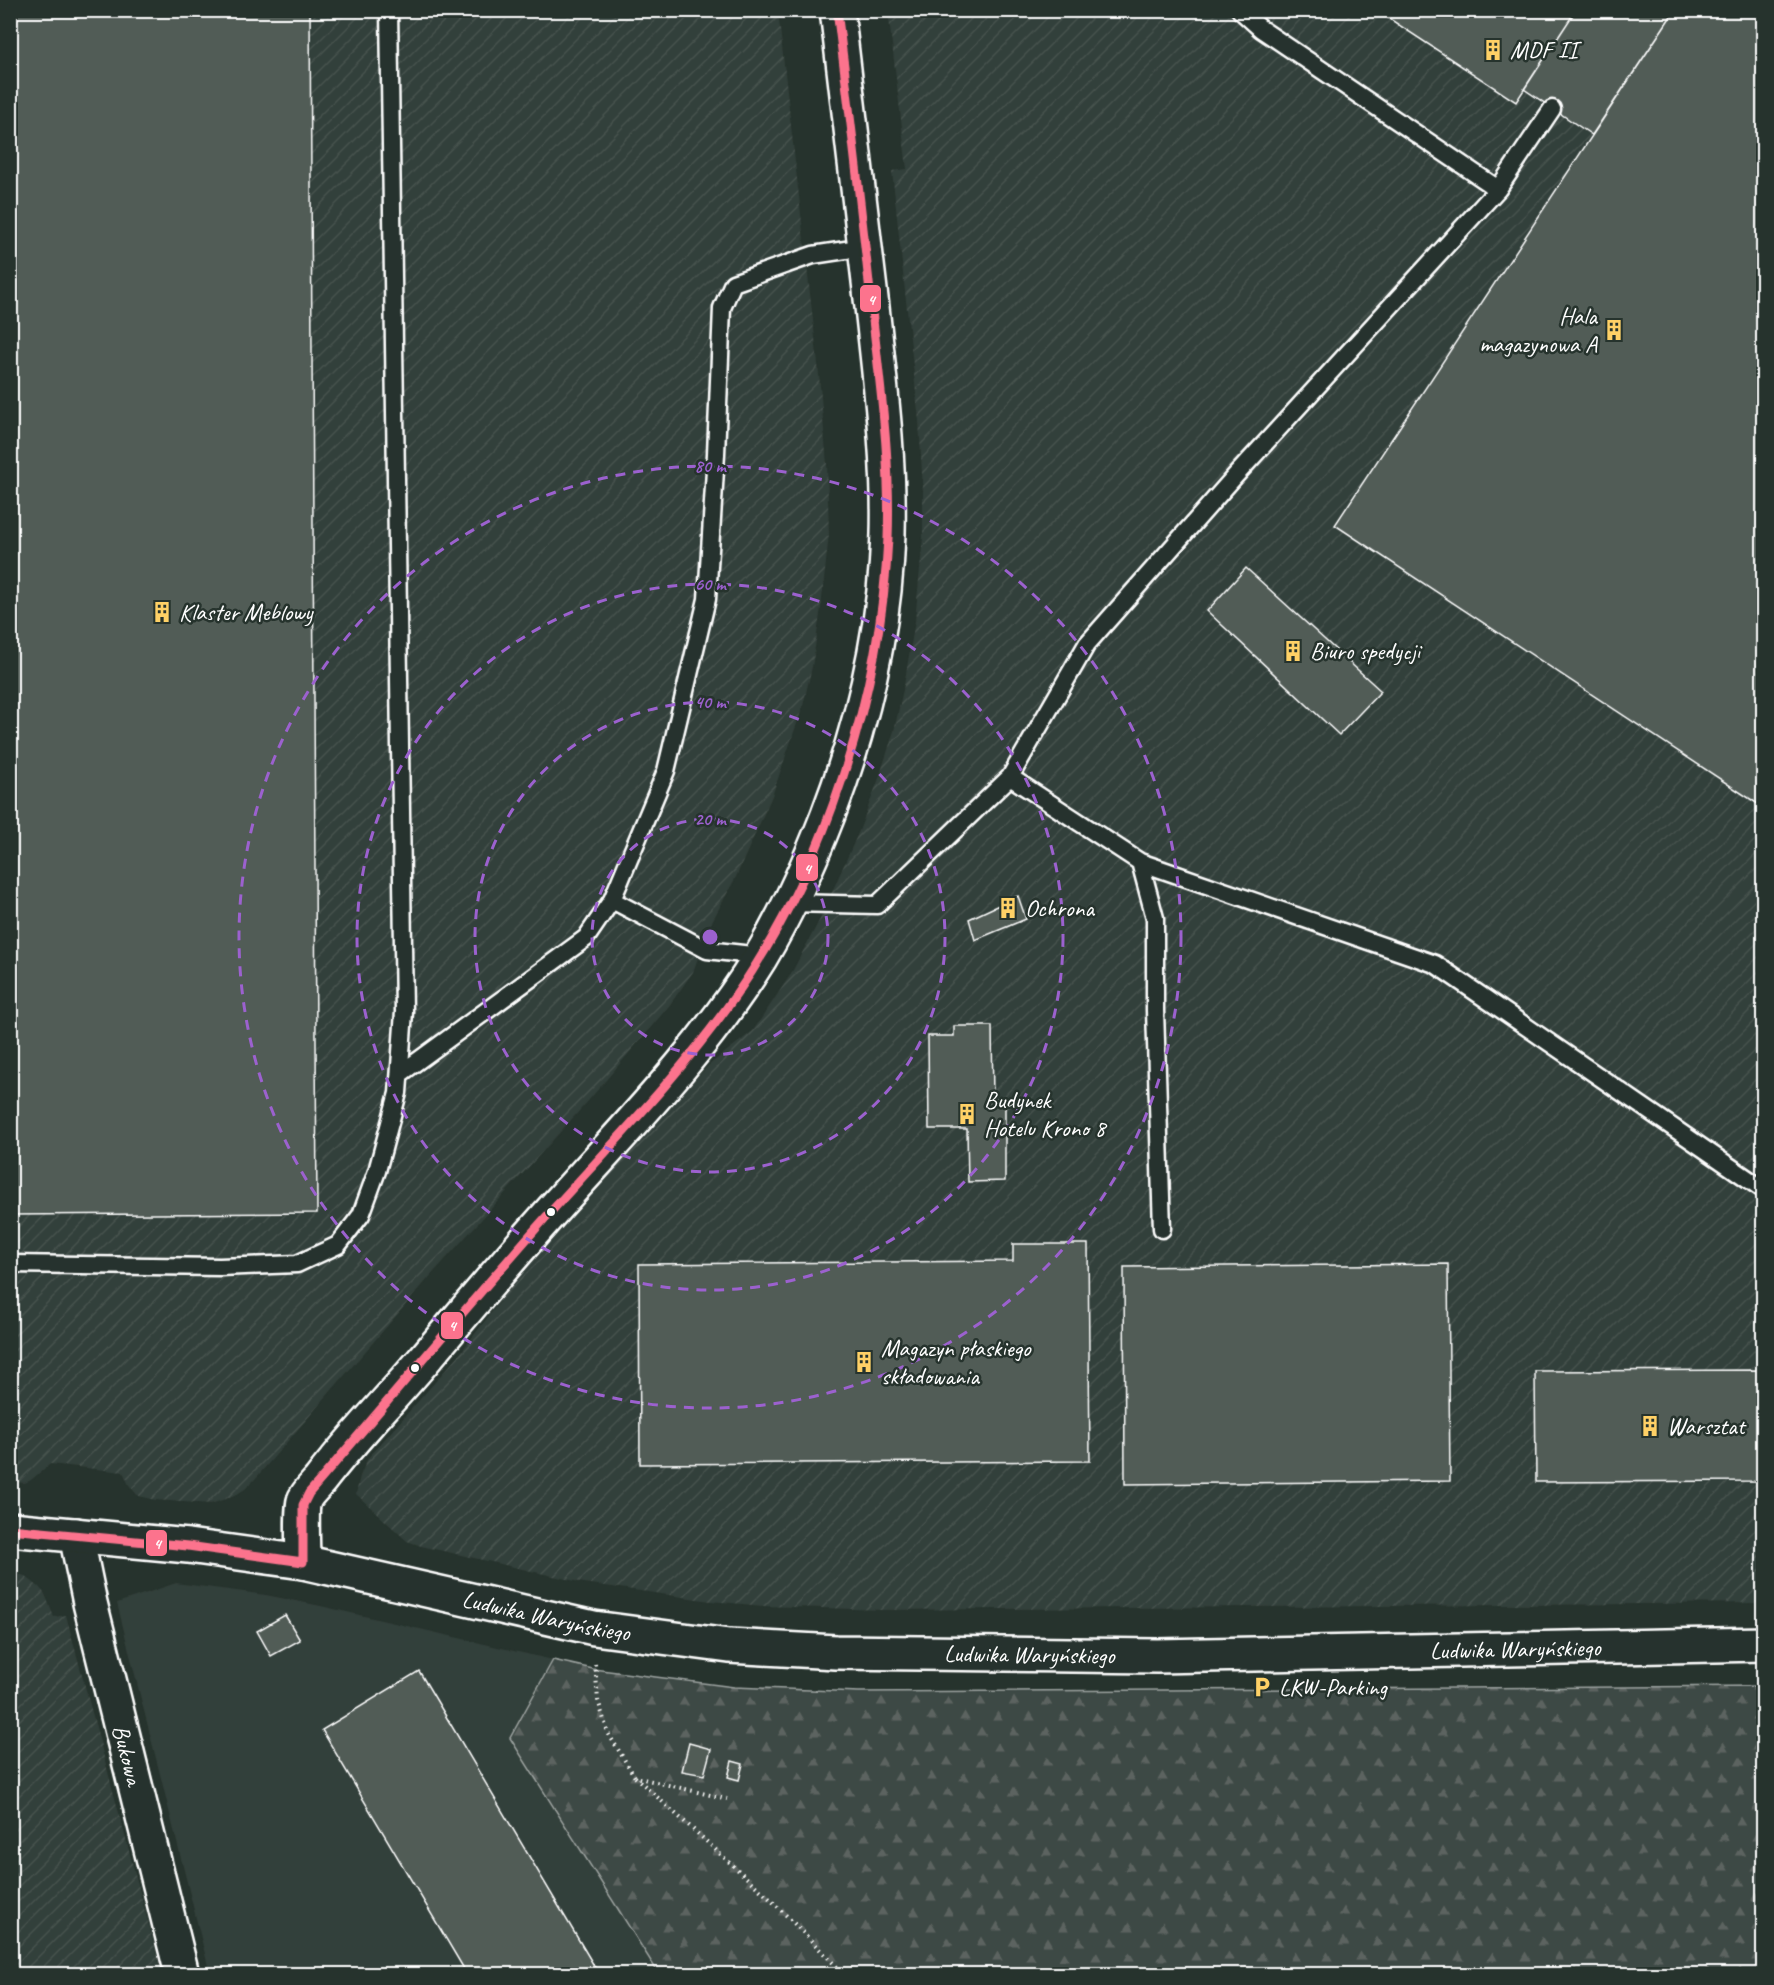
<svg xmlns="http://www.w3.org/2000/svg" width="1774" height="1985" viewBox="0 0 1774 1985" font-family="Caveat,sans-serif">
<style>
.built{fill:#333f3a}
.industrial{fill:url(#industrial-furrows)}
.forest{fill:url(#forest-firs);stroke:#9ea4a2;stroke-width:1.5}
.building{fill:#515c57;stroke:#fff;stroke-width:1.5}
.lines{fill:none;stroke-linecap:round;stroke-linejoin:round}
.service-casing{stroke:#fff;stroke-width:21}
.minor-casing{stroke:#fff;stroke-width:38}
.tertiary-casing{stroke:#fff;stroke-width:38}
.path{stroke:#fff;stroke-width:4;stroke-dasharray:1.5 4.5;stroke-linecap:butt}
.service{stroke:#26332d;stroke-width:16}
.minor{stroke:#26332d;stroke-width:33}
.tertiary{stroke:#26332d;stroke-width:33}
.bus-1-casing{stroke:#26332d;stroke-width:14}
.bus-1{stroke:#fc738d;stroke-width:9}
.ring{fill:none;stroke:#9c61cf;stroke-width:3;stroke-dasharray:10 8}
.bus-dot{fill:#fff;stroke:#26332d;stroke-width:2}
.labels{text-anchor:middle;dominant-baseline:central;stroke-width:5;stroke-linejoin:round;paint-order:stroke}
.poi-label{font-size:24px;fill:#fff;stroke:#26332d;text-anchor:start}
.street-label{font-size:24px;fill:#fff;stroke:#26332d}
.centre{fill:#9c61cf;stroke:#26332d;stroke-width:3}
.ring-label{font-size:18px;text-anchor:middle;font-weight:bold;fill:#9c61cf;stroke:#26332d;stroke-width:5;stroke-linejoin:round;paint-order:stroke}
.line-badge{stroke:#26332d;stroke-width:2}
.badge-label{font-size:16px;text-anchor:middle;font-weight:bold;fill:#fff}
</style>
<defs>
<pattern id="industrial-furrows" width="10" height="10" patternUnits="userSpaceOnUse" patternTransform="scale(1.5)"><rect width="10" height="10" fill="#333f3a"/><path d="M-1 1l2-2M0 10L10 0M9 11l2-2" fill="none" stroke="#47524e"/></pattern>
<pattern id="forest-firs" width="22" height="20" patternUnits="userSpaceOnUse" patternTransform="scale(1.5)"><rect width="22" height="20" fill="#3e4944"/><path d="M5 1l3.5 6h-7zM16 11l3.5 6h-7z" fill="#5b6460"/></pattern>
</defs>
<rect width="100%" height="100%" fill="#26332d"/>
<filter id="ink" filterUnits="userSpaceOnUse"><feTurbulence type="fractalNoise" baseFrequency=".0167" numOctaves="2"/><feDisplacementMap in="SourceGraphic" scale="12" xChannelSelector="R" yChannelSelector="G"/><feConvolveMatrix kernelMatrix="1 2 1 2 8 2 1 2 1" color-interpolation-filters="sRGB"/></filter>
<g filter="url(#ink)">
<!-- built -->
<path class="built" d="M 176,1583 L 266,1595 L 321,1606 L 553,1660 L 511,1739 L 659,1974 L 210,1974 L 117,1603 Z"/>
<!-- industrial -->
<path class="industrial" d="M 10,11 L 778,11 L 818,364 L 827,464 L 829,534 L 821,608 L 812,667 L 803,706 L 772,796 L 736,877 L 709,927 L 693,972 L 669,1006 L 589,1100 L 434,1272 L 255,1479 L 245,1489 L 234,1496 L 211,1504 L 155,1500 L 138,1496 L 129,1485 L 123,1472 L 50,1464 L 31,1480 L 25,1483 L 11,1482 Z
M 888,11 L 1763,11 L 1763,1603 L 883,1610 L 763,1606 L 711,1601 L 584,1583 L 421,1546 L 407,1541 L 356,1494 L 360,1476 L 368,1458 L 458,1356 L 532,1259 L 684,1090 L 710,1064 L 753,1031 L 791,974 L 820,919 L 859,831 L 878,781 L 894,731 L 904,685 L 915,621 L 923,538 L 923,491 L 919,421 L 892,171 L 907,169 Z
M 11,1572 L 25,1576 L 39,1587 L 45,1594 L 54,1617 L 66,1615 L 162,1974 L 11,1974 Z"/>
<!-- forest -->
<path class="forest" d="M 553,1660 L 593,1669 L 734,1687 L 859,1692 L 1763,1686 L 1763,1974 L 659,1974 L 510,1738 Z"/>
<!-- building -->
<path class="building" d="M 10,10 L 310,10 L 317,1213 L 10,1215 Z
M 1376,10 L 1576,10 L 1516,102 Z
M 1576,10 L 1675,10 L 1592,135 L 1524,89 Z
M 1675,10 L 1764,10 L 1764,808 L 1335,525 Z
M 1246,568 L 1381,691 L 1339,735 L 1207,611 Z
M 1018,896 L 1026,919 L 975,940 L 969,919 Z
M 954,1026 L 992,1026 L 993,1099 L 1005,1099 L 1005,1181 L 968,1182 L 967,1129 L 929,1129 L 928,1036 L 954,1036 Z
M 1013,1244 L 1088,1244 L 1090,1461 L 640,1464 L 639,1264 L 1013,1261 Z
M 1448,1264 L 1450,1481 L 1125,1484 L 1124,1267 Z
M 1764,1370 L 1764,1481 L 1536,1482 L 1535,1371 Z
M 285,1615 L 300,1640 L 271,1656 L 257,1631 Z
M 419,1671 L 599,1974 L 467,1974 L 322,1730 Z
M 689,1743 L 711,1749 L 704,1775 L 682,1771 Z
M 732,1761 L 743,1764 L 739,1780 L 728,1777 Z"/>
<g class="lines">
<defs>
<path id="service" d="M 1240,10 L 1261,29 L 1498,189 L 1552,109
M 1010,777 L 1087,644 L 1236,475 L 1498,189
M 1140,862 L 1435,964 L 1764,1190
M 612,900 L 707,950 L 761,956
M 789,903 L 877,905 L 1010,777 L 1140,862 L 1155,918 L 1155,1010 L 1162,1229
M 400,1074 L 586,938 L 612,900 L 666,771 L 707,599 L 716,454 L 722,308 L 733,283 L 813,255 L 865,247
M 10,1264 L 220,1267 L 297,1264 L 338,1245 L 361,1215 L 377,1171 L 398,1093 L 404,1012 L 389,10"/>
<g id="minor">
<path id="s1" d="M 76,1535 L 90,1603 L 182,1974"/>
<path d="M 303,1562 C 303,1551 301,1509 304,1501 C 306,1494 315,1486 320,1480 C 352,1438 389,1401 423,1361 C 463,1314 502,1267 543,1221 C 618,1136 700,1055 760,958 C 787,913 809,864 828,815 C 862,726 885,630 888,534 C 890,458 880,382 872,307 C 861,208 849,109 837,10"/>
</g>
<g id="tertiary">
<path id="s2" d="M 10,1529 L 188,1546 L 303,1562 L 594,1628 L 729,1646 L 836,1652 L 1157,1656 L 1764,1644"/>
</g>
</defs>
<!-- service casing -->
<use href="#service" class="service-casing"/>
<!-- minor casing -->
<use href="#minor" class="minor-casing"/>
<!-- tertiary casing -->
<use href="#tertiary" class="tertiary-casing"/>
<!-- path -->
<path class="path" d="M 595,1664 L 598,1700 L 608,1733 L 635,1777 L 727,1799
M 635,1777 L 769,1898 L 844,1974"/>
<!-- service -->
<use href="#service" class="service"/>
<!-- minor -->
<use href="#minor" class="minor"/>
<!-- tertiary -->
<use href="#tertiary" class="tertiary"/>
<defs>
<path id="bus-1" d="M 10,1529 L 188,1546 L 303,1562
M 303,1562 L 303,1505 L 309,1493 C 386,1404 461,1313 539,1225 C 606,1150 678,1078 736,995 C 825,868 881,693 888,538 C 891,465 881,392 873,320 C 862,216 850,113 837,10"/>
</defs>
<!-- bus-1 casing -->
<use href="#bus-1" class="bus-1-casing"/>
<!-- bus-1 -->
<use href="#bus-1" class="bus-1"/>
</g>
</g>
<!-- distance rings -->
<g class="ring">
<circle cx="710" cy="937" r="118"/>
<circle cx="710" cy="937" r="235"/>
<circle cx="710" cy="937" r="353"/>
<circle cx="710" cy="937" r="471"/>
</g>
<!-- icons -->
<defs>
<symbol id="building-bare" viewBox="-9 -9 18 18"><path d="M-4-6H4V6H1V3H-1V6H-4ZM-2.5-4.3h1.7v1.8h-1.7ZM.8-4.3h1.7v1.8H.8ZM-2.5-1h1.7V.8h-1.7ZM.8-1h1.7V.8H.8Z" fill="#ffd166" stroke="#26332d" stroke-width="2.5" paint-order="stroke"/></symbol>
<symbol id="parking-bare" viewBox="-9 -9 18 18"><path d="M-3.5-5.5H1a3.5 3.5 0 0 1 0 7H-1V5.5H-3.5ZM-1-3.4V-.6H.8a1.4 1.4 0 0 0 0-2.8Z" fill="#ffd166" stroke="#26332d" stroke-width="2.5" paint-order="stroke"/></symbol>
</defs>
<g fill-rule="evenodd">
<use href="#building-bare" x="1478" y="35" width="30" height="30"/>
<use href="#building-bare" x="1599" y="315" width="30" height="30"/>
<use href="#building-bare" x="147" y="597" width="30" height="30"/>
<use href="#building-bare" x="1278" y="636" width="30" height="30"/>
<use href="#building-bare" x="993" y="893" width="30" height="30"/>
<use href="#building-bare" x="952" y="1099" width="30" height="30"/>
<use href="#building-bare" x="849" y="1347" width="30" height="30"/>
<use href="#building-bare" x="1635" y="1411" width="30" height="30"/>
<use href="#parking-bare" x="1247" y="1672" width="30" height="30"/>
</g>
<!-- markers -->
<g class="bus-dot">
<circle cx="551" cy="1212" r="5"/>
<circle cx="415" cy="1368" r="5"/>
</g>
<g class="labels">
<!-- poi labels -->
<g class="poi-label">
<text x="1510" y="50">MDF II</text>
<text x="1597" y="316" text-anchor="end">Hala<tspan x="1597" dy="28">magazynowa A</tspan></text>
<text x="179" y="612">Klaster Meblowy</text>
<text x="1310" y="651">Biuro spedycji</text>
<text x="1025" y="908">Ochrona</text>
<text x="984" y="1100">Budynek<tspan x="984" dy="28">Hotelu Krono 8</tspan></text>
<text x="881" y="1348">Magazyn płaskiego<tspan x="881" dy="28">składowania</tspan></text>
<text x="1667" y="1426">Warsztat</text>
<text x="1279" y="1687">LKW-Parking</text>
</g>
<!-- street labels -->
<g class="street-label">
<text stroke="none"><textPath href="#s2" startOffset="544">Ludwika Waryńskiego</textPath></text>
<text stroke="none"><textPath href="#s2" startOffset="1516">Ludwika Waryńskiego</textPath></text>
<text stroke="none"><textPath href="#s2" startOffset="1030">Ludwika Waryńskiego</textPath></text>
<text stroke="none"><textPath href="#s1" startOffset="226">Bukowa</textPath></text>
</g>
</g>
<circle cx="710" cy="937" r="9" class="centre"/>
<g class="ring-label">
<text x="710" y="472">80 m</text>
<text x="710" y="590">60 m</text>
<text x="710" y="708">40 m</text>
<text x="710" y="825">20 m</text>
</g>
<g class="line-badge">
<rect x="859" y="284" width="23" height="29" rx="6" fill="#fc738d"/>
<rect x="795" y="853" width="24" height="29" rx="6" fill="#fc738d"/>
<rect x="440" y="1311" width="24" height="29" rx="6" fill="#fc738d"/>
<rect x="145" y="1529" width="23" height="28" rx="6" fill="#fc738d"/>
</g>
<g class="badge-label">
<text x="871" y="305">4</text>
<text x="807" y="874">4</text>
<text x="452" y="1331">4</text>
<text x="157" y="1549">4</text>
</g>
<!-- margin -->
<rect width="1774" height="1985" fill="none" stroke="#26332d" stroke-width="36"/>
<rect x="18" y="18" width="1738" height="1949" fill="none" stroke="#fff" stroke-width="2" filter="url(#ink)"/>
</svg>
